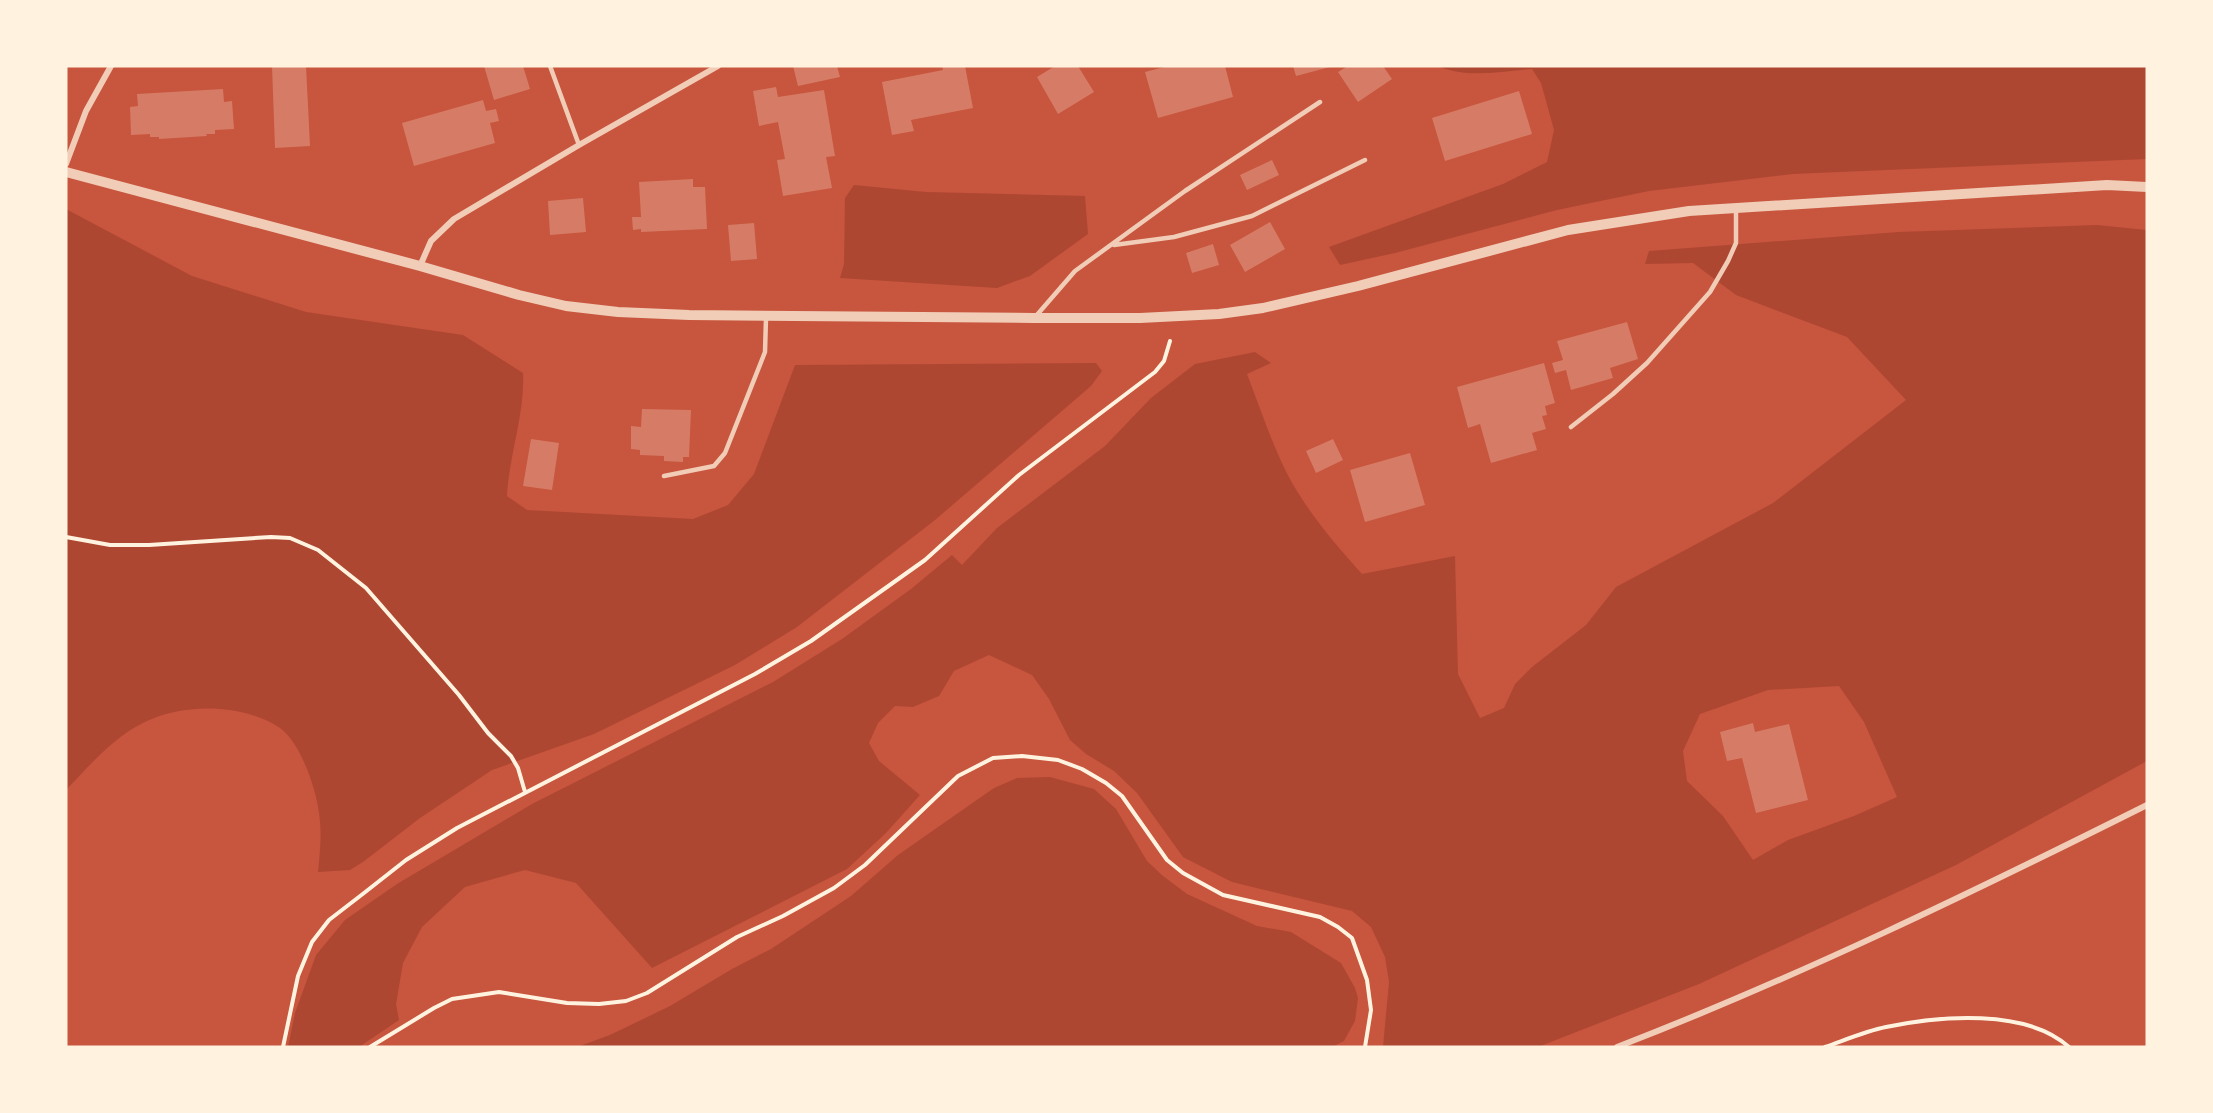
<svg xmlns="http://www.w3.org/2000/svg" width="2213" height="1113" viewBox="0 0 2213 1113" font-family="Manrope,sans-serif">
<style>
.green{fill:#ae4732;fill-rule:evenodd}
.building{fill:#d67c66}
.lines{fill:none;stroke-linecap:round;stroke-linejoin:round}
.path{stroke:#fff3e0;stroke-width:4}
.service{stroke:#f1ccb7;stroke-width:4.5}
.minor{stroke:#f1ccb7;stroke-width:6}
.tertiary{stroke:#f1ccb7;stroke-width:10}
</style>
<rect width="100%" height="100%" fill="#c8553d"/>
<!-- green -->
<path class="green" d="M 1438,66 L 2147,66 L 2147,159 L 1793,174 L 1649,191 L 1557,210 L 1395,253 L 1340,265 L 1329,247 L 1503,184 L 1547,162 L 1554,130 L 1541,83 L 1532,69 C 1500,71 1468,79 1438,66 Z
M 854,185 L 926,192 L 1085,196 L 1088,234 L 1030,276 L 997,288 L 840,278 L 844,264 L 845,198 Z
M 66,209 L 192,276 L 306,312 L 463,335 L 523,373 C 525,414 509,455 507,496 L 527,510 L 693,519 L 728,505 L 754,474 L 795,365 L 1096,363 L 1102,371 L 1091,386 L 935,520 L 797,627 L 735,665 L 594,734 L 492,770 L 420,818 L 363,862 L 350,870 L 318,872 C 320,853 322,833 319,813 C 316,789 301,743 280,728 C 262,716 242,711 220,709 C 194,707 165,711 141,724 C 112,739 88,767 66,790 Z
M 2097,225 L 2147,230 L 2147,761 L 1956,865 L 1699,984 L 1538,1047 L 1383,1047 L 1389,982 L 1385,957 L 1371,927 L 1352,911 L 1232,882 L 1183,857 L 1137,793 L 1114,771 L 1086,754 L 1070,740 L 1049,699 L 1032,675 L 989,655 L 954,671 L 939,696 L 913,707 L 895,706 L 878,723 L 869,743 L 879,761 L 920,795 L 886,833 L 847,869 L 652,968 L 576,883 L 525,870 L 465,887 L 422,927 L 403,963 L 396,1004 L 399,1020 L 359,1047 L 288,1047 L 295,1013 L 316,955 L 345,920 L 397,884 L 532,804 L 773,682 L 842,639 L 911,589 L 952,555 L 962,565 L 997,528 L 1105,446 L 1151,398 L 1195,364 L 1255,352 L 1271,363 L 1247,374 C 1261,410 1273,448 1291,481 C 1311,516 1336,545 1362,574 L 1455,556 L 1458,674 L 1480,718 L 1504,708 L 1515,684 L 1532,667 L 1586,625 L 1616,587 L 1773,503 L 1906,400 L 1847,337 L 1736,295 L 1693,263 L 1645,264 L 1649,251 L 1899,232 ZM 1839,686 L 1864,722 L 1897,797 L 1854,816 L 1788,840 L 1753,860 L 1723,816 L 1687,781 L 1683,751 L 1700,714 L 1768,690 Z
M 1050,777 L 1094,789 L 1116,809 L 1147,861 L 1163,876 L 1187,894 L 1257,926 L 1291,932 L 1341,963 L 1355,988 L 1358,998 L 1355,1021 L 1344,1041 L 1332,1047 L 577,1047 L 610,1035 L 670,1006 L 732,969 L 771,949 L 851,896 L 898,855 L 994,788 L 1017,778 Z"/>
<!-- building -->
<path class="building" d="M 272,66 L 306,66 L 310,146 L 275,148 Z
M 484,66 L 523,66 L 530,89 L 494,100 Z
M 793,66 L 837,66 L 840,77 L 798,86 Z
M 942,66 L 965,66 L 973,108 L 911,120 L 914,131 L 892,135 L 882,82 L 943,70 Z
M 1055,66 L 1078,66 L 1094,92 L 1058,114 L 1037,77 Z
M 1168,66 L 1225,66 L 1233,97 L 1158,118 L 1145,72 Z
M 1293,66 L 1330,66 L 1330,67 L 1296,76 Z
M 1348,66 L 1383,66 L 1392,79 L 1358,102 L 1338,72 Z
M 776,87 L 778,97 L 824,90 L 835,156 L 826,157 L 832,188 L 783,196 L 777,160 L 785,159 L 778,122 L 759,126 L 753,91 Z
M 223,89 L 224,102 L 232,101 L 234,129 L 215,130 L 215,134 L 206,134 L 207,136 L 159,139 L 159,137 L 150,137 L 150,134 L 131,135 L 130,107 L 138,106 L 137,94 Z
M 1519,91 L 1532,134 L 1445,161 L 1432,118 Z
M 483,100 L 486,111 L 496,109 L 499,121 L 490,123 L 495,143 L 414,166 L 402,123 Z
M 1272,160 L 1279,175 L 1247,190 L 1240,175 Z
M 693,179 L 693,187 L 705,187 L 707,229 L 641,232 L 641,229 L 633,230 L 632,217 L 641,217 L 639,182 Z
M 583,198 L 586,232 L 550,235 L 548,201 Z
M 1270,222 L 1285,249 L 1245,272 L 1230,245 Z
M 754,223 L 757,259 L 731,261 L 728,225 Z
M 1213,244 L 1219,265 L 1192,273 L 1186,253 Z
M 1627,322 L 1638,359 L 1610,368 L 1613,378 L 1571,390 L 1566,370 L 1555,373 L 1552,363 L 1563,360 L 1557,341 Z
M 1544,363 L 1555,403 L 1545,406 L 1547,415 L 1542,416 L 1546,429 L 1532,433 L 1537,450 L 1491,463 L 1480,424 L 1468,428 L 1457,387 Z
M 642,409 L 691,410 L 689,457 L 683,457 L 683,462 L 664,461 L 664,456 L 640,455 L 640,450 L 631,449 L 631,426 L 641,427 Z
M 531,439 L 559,443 L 552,490 L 523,486 Z
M 1333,439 L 1343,460 L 1316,473 L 1306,451 Z
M 1410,453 L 1425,505 L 1365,522 L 1350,470 Z
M 1753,723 L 1755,732 L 1789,724 L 1808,800 L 1756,813 L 1742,758 L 1727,761 L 1720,732 Z"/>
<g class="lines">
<!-- path -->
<path class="path" d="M 66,537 L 110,545 L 149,545 L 271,537 L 290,538 L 318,550 L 366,588 L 459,695 L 488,733 L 511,756 L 518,768 L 525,792
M 283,1047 L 298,976 L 312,942 L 329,920 L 364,893 L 406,860 L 457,828 L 755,674 L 811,641 L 925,560 L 1019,475 L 1155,372 L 1164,361 L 1170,341
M 370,1047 L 434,1008 L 452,999 L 499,992 L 567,1003 L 599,1004 L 626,1001 L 647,993 L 737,937 L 783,916 L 834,888 L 865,865 L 958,776 L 993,758 L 1022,756 L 1058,760 L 1082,769 L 1106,783 L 1122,796 L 1167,860 L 1183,873 L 1223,895 L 1320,917 L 1338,927 L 1352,938 L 1367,980 L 1371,1010 L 1365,1047
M 1825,1047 C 1845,1040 1866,1031 1886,1027 C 1939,1016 2026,1008 2069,1047"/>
<!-- service -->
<path class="service" d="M 550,66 L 579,145
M 1114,245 L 1174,237 L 1252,216 L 1365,160
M 1036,316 L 1075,271 L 1185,191 L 1320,102
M 1571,427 L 1613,394 L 1647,363 L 1710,292 L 1728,261 L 1736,243 L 1736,210
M 664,476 L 714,466 L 725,453 L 765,352 L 766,318"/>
<!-- minor -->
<path class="minor" d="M 66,164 L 86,111 L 111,66
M 420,266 L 431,241 L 454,219 L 579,145 L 718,66
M 1617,1047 C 1798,977 1973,892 2147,805"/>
<!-- tertiary -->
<path class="tertiary" d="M 66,172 L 420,266 L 519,295 L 566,306 L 618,312 L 689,315 L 1034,318 L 1140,318 L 1219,314 L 1263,308 L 1358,286 L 1568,230 L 1689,211 L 2107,185 L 2147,187"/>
</g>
<!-- border -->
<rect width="2213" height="1113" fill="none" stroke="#fff3e0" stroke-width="135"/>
</svg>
